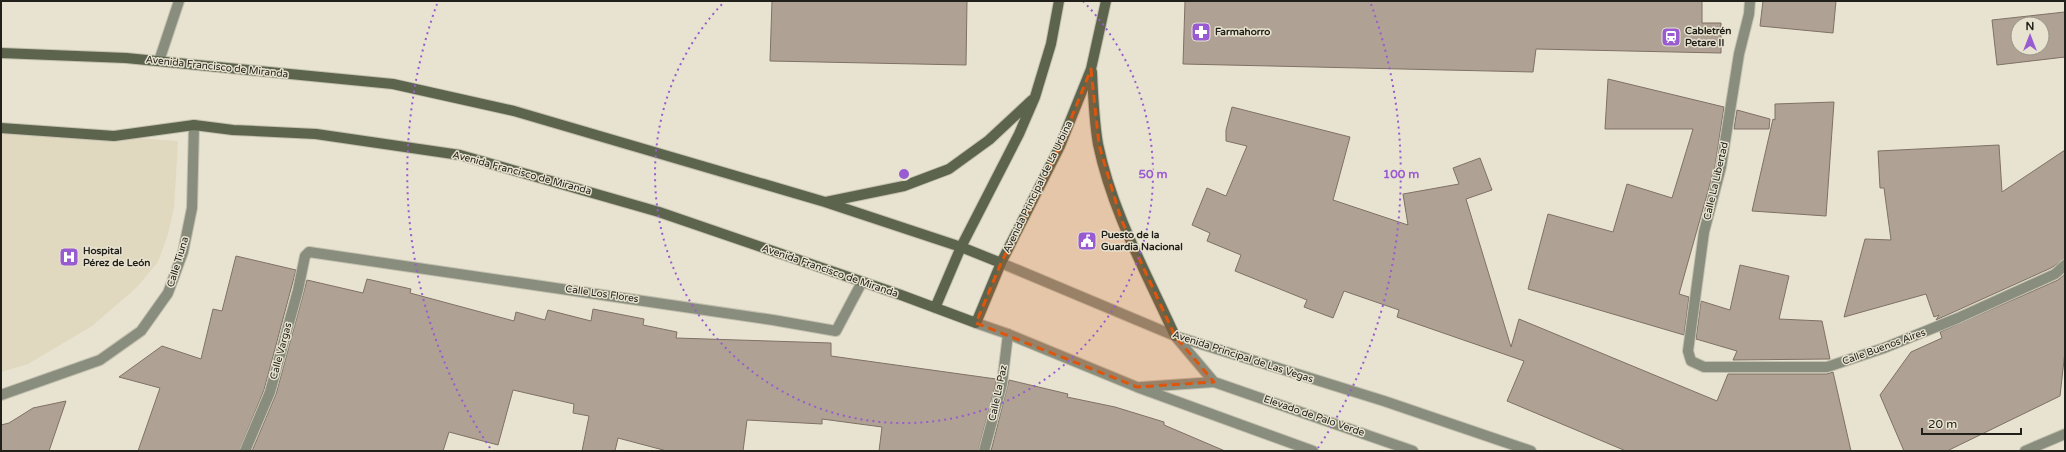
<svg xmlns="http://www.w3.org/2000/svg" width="2066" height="452" viewBox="0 0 2066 452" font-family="'Varela Round',sans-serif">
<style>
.built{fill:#e0d8bf}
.building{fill:#b0a195;stroke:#7f7165;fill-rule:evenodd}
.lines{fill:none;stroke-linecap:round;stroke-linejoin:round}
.service-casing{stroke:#c4c0af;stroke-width:12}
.minor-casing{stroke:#c4c0af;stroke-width:12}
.tertiary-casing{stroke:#c4c0af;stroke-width:12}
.secondary-casing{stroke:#c4c0af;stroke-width:12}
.service{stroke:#888d7d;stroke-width:10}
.minor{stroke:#888d7d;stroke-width:10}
.tertiary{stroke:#888d7d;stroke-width:10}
.secondary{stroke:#5d644d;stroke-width:10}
.marked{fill:#de560d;fill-opacity:0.2;stroke:#de560d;stroke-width:3;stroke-dasharray:8 5;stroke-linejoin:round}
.ring{fill:none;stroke:#995bd1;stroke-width:2;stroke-dasharray:2 4}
.labels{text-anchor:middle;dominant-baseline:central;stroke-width:3;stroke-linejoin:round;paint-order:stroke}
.poi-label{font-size:10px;font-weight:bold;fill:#22201a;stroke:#e8e3d0;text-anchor:start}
.street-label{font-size:10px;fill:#22201a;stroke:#e8e3d0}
.centre{fill:#995bd1;stroke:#e8e3d0;stroke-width:2}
.ring-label{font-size:12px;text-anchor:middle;font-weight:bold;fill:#995bd1;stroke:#e8e3d0;stroke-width:3;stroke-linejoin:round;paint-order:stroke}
</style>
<rect width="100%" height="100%" fill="#e8e3d0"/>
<!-- built -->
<path class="built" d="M 1,128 L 178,141 L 174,208 L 168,234 L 158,262 L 136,288 L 92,326 L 28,364 L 1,372 Z"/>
<!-- building -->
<path class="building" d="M 772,1 L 967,1 L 966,65 L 770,61 Z
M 1185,1 L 1702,1 L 1702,23 L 1721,23 L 1721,53 L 1536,49 L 1533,72 L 1183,64 Z
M 1763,1 L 1836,1 L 1833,33 L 1760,26 Z
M 2065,12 L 2065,57 L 1997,65 L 1992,20 ZM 2018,24 L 2042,24 L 2042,48 L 2018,48 Z
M 1608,79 L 1724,107 L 1715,166 L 1679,294 L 1689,297 L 1684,335 L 1528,289 L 1548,214 L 1613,232 L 1627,184 L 1672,198 L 1693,129 L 1605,129 Z
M 1834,102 L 1826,216 L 1752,211 L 1773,119 L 1775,120 L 1775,104 Z
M 1232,107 L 1350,137 L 1333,200 L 1408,225 L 1403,194 L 1459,184 L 1453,168 L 1480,158 L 1492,190 L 1466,199 L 1511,347 L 1519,319 L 1717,401 L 1728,374 L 1827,374 L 1833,372 L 1851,451 L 1626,451 L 1507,401 L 1524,361 L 1397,317 L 1399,310 L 1344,291 L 1333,318 L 1304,307 L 1307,300 L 1235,271 L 1241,255 L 1207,241 L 1210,233 L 1192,225 L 1207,188 L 1226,196 L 1247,146 L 1226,141 L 1226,130 Z
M 1737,110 L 1770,119 L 1769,129 L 1734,129 Z
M 1999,145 L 2002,192 L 2065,150 L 2065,259 L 2051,268 L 1936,320 L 1939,315 L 1934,317 L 1926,294 L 1844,317 L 1865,239 L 1891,240 L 1884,188 L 1880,188 L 1878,151 Z
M 236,256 L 296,270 L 264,390 L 239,451 L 138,451 L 160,388 L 119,377 L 162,346 L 201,359 L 213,309 L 222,311 Z
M 1740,265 L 1789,276 L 1779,319 L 1822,321 L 1830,359 L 1733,360 L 1737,351 L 1696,339 L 1701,301 L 1730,310 Z
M 2065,274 L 2065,351 L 2060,396 L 1947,451 L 1904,451 L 1880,395 L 1911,352 L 1942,338 L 1940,332 L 2058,280 Z
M 367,279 L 411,289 L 410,293 L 514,321 L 516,312 L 545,320 L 548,310 L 591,321 L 593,309 L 644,319 L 643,325 L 677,332 L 676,338 L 831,343 L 831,356 L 996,379 L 996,383 L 978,451 L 879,451 L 882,427 L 822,419 L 822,424 L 747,420 L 743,451 L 667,451 L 618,438 L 615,451 L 582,451 L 589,416 L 573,413 L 574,404 L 513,390 L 498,445 L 449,432 L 443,451 L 252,451 L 276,394 L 307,280 L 363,293 Z
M 1009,380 L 1068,394 L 1067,397 L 1115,407 L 1164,422 L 1164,425 L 1225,451 L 991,451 Z
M 66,401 L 49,451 L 1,451 L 1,425 L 9,423 L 33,408 Z"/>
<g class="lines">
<defs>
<path id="service" d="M 159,61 L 179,1"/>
<path id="minor" d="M 1750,1 L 1749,14 L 1739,54 L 1721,167 L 1704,232 L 1688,351 L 1691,361 L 1704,367 L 1827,367 L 1884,348 L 1958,318 L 2055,274 L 2065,265
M 1,395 L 100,360 L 141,331 L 168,293 L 183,252 L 192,208 L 194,125
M 245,451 L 270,392 L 298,290 L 305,256 L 309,252 L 773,320 L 836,331 L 862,282
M 984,451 L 1002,384 L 1008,334"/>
<path id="tertiary" d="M 1001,263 L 1175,336 L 1384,401 L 1531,451
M 976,323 L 1008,334 L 1137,387 L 1313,451
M 1175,336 L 1214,382
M 1141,387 L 1214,382 L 1413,451
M 2025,451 L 2065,434"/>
<path id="secondary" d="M 1,53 L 126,58 L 393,84 L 514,111 L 825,202 L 961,247 L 1001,263
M 1092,72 C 1093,96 1094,120 1098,144 C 1112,212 1147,274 1175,336
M 1,128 L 114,136 L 194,125 L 233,130 L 316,134 L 460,155 L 659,212 L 901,295 L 976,323 L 1001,263 L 1060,146 L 1091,69 L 1106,1
M 826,202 L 904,186 L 949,169 L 989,140 L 1032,100
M 935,308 L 961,247 L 1019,134 L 1035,97 L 1051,44 L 1059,1"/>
</defs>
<!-- service casing -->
<use href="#service" class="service-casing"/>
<!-- minor casing -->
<use href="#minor" class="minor-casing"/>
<!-- tertiary casing -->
<use href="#tertiary" class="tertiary-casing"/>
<!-- secondary casing -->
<use href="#secondary" class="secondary-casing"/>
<!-- service -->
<use href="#service" class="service"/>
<!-- minor -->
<use href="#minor" class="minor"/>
<!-- tertiary -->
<use href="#tertiary" class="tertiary"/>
<!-- secondary -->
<use href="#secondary" class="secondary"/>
</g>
<!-- marked area -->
<path class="marked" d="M 1091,69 L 1099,145 L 1121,219 L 1175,336 L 1214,382 L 1137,387 L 976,323 L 1001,263 L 1060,146 Z"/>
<!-- distance rings -->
<g class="ring">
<path d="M1083 1A249 249 0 1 1 725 1"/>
<path d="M490 448A497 497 0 0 1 437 4M1371 4A497 497 0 0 1 1318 448"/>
</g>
<!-- icons -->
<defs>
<symbol id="pharmacy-square" viewBox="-11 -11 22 22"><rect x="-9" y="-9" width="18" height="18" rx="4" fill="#995bd1" stroke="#e8e3d0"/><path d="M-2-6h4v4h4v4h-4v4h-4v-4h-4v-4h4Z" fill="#fff"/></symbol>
<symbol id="station-square" viewBox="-11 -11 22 22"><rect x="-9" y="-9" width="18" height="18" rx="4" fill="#995bd1" stroke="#e8e3d0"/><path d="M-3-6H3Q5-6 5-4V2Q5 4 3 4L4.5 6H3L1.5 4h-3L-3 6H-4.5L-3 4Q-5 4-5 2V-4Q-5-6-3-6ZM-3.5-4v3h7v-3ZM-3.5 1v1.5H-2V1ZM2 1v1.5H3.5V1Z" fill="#fff"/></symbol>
<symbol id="civic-square" viewBox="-11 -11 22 22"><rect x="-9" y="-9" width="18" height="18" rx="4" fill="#995bd1" stroke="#e8e3d0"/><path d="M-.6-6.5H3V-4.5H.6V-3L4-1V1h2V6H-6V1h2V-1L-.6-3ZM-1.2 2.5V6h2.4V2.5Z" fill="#fff"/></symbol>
<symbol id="hospital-square" viewBox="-11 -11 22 22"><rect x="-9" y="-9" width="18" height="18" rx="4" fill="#995bd1" stroke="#e8e3d0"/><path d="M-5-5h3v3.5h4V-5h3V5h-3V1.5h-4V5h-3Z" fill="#fff"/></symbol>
</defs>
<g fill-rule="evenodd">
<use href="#pharmacy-square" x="1190" y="21" width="22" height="22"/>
<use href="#station-square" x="1660" y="26" width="22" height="22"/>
<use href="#civic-square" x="1076" y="230" width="22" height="22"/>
<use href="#hospital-square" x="58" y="246" width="22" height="22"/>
</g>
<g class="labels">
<!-- poi labels -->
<g class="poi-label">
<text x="1685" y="31">Cabletrén<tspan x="1685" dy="12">Petare II</tspan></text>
<text x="1215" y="32">Farmahorro</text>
<text x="1101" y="235">Puesto de la<tspan x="1101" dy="12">Guardia Nacional</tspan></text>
<text x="83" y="251">Hospital<tspan x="83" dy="12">Pérez de León</tspan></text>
</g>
<!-- street labels -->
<g class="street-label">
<text transform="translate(217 67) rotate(6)">Avenida Francisco de Miranda</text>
<text transform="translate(522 173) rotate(15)">Avenida Francisco de Miranda</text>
<text transform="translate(1716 181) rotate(-77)">Calle La Libertad</text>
<text transform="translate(1038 187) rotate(-64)">Avenida Principal de La Urbina</text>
<text transform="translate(178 262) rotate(-73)">Calle Tiuna</text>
<text transform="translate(830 271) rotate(19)">Avenida Francisco de Miranda</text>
<text transform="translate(602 294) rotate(8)">Calle Los Flores</text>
<text transform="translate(1884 347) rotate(-20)">Calle Buenos Aires</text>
<text transform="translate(281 351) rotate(-75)">Calle Vargas</text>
<text transform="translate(1243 357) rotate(18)">Avenida Principal de Las Vegas</text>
<text transform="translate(998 393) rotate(-78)">Calle La Paz</text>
<text transform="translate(1314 416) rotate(19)">Elevado de Palo Verde</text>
</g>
</g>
<circle cx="904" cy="174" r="6" class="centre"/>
<g class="ring-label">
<text x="1153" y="178">50 m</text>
<text x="1401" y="178">100 m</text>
</g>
<!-- border -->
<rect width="2066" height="452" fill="none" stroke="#22201a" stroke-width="4"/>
<!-- north arrow -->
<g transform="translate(2030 36)"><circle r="19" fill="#e8e3d0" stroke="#999587"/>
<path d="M0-3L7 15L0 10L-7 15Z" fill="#995bd1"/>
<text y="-6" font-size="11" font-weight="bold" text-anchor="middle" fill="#22201a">N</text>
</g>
<!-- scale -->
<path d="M1922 428v6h99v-6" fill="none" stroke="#22201a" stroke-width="2"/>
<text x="1928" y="428" font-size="12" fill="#22201a" stroke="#e8e3d0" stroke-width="3" paint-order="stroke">20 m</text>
</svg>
